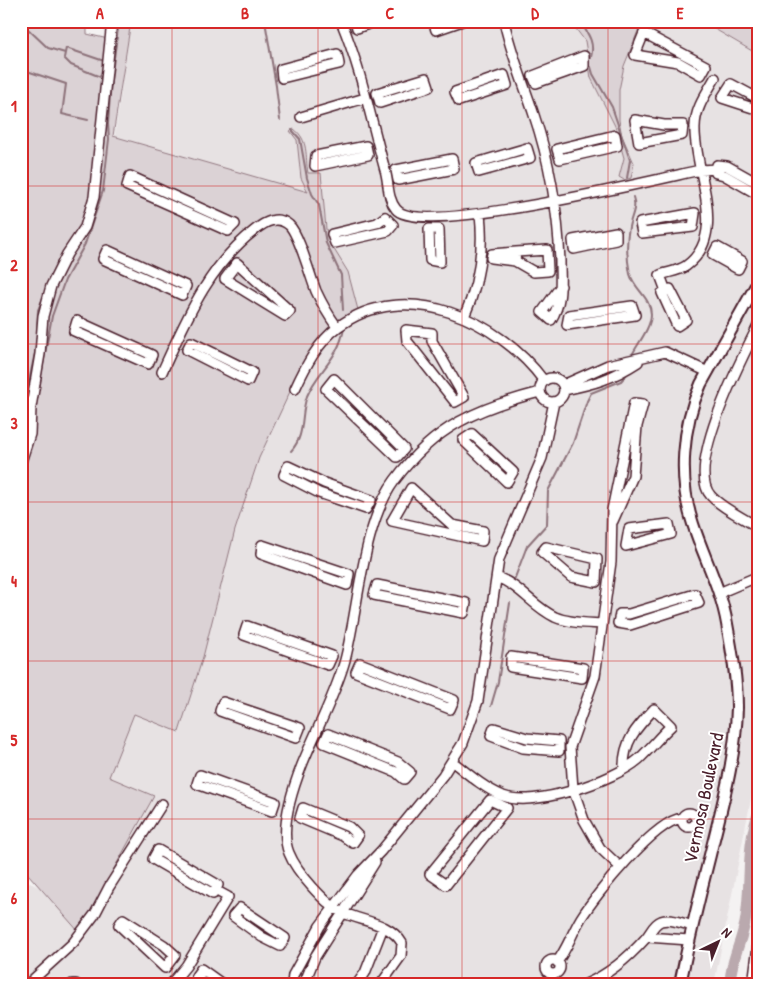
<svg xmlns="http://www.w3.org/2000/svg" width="780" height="1005" viewBox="0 0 780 1005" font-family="'Patrick Hand',sans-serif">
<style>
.built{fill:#e7e2e3}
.green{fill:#dbd2d5;stroke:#927880}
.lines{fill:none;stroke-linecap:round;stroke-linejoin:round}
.stream{stroke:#8d727a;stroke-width:2}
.river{stroke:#baa9ae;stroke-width:11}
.minor-casing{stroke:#4a1f2b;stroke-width:12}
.major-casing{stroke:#4a1f2b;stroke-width:14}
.minor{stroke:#fff;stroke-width:9}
.major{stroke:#fff;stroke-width:10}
.grid{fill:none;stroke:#d62828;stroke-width:1;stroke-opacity:0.55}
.labels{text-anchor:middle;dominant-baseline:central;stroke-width:4;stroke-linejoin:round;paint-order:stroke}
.street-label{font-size:19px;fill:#4a1f2b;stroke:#fff}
.neatline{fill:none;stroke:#d62828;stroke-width:2}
.grid-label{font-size:16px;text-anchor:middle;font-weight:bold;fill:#d62828}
</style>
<rect width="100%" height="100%" fill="#f4f2f2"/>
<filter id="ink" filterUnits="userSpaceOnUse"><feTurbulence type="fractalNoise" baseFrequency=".02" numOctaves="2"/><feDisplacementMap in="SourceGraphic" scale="10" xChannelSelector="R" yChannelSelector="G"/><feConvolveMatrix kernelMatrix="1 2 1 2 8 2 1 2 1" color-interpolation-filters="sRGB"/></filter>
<g filter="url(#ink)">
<!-- built -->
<path class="built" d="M 131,21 L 570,21 L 585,41 L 591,78 L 615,126 L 624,158 L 619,177 L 627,149 L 619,120 L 619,90 L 624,66 L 642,21 L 701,21 L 759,55 L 759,788 L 754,784 L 714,984 L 21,984 L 21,878 L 38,887 L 21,866 L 21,792 Z"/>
<!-- green -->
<path class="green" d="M 21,21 L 87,21 L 87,34 L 108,39 L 88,214 L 55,274 L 31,382 L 21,377 Z
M 115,21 L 131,21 L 113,136 L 308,192 L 301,178 L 297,140 L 290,131 L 294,129 C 309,140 305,156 308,173 L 321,173 L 326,229 L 332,246 L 348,272 L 358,310 L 331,327 L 308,353 L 259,458 L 235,530 L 203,657 L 179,732 L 134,714 L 109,777 L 154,796 L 79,932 L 21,866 L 21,792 L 24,782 L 21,781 L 21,467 L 30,445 L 50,298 L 93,207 Z
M 570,21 L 642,21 L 624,66 L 619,90 L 619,120 L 622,136 L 634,163 L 631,178 L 624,180 L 619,177 L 624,158 L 615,126 L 591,78 L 585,41 Z
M 701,21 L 759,21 L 759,55 Z
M 21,401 L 29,402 L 25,442 L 21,456 Z"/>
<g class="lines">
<!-- stream -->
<path class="stream" d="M 265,21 L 276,86 L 280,120
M 580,21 C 588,34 595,42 591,57
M 21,26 L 28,29 L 48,48 L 65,53 L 66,48 L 104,61
M 65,53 L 64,58 L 71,65 L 103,78
M 591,67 L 593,74 L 612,107 L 630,160 L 627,178
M 21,69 L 66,84 L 62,114 L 88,120
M 292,130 L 300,139 L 307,178 L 312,194 L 319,205 L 326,243 L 341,275 L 343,310
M 37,331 L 38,310 L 45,293
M 632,355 C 638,343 651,328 651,314 C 651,298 634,289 630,274 C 627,259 626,242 629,227 C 631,216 637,209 633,197
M 39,386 L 52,316 L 65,280 L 85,244 L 103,191 L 109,139 L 108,124 L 111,80 L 119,21
M 24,440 L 28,386 L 36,348
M 291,451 C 306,435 300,415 307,396 C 318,370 339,359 344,328
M 21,473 L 34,433
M 513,583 L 527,546 L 547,524 L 548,491 L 573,443 L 587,401 L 591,393 L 621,381 L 627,374
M 21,667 L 23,753 L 21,772
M 491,706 L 498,682 L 510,603"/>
<!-- river -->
<path class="river" d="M 730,984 C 730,963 741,943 745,923 C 752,887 745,846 759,812"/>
<defs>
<path id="minor" d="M 341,21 C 361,69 371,120 385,170 C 389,183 387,198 396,209 C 418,238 658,179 700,170 L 717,169
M 355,21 L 357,28 L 376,21
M 433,21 L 436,30 L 462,21
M 504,21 C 511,54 524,84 534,115 C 550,162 558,212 560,261 C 560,282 563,301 551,320 L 542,312 L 561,286
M 644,33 L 706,66 L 701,75 L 678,62 L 635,55 Z
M 337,54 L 339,64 L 282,78 L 281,69 Z
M 584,56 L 584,66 L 536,83 L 533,76 Z
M 504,75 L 507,85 L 459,101 L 455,92 Z
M 426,78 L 429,87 L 380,103 L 377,93 Z
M 759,99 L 731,84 L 722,98 L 759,110
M 301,117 L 365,98
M 635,120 L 664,125 L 683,125 L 682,135 L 639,143 Z
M 615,135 L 617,146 L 560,159 L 557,149 Z
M 366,146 L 368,155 L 315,166 L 316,156 Z
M 527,148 L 530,158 L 479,172 L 476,163 Z
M 452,159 L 454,169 L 398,180 L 396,170 Z
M 130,176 L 235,224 L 228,231 L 127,186 Z
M 759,184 L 727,166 L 717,165 L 716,173 L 724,175 L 759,195
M 695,213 L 693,227 L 642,233 L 640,223 Z
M 385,217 L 393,225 L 388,231 L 335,243 L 332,234 L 377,223 Z
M 429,229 L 439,229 L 440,262 L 430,260 Z
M 616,232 L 616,240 L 574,249 L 573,240 Z
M 717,247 L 742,261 L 738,269 L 713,255 Z
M 107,250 L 186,286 L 182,295 L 103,259 Z
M 547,250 L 548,271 L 534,272 L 515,261 L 516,252 Z
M 515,261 L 491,258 L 492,254 L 516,252
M 237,263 L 290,311 L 285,316 L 225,279 Z
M 670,289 L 686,320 L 677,326 L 662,293 Z
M 666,291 L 660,275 C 668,272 679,271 686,266 C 730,234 693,169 695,127 C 695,109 706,94 715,78
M 632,306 L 635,315 L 567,325 L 569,315 Z
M 464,317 C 479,284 484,250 480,214
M 77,321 L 152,355 L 148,364 L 74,331 Z
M 759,324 C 744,354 684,467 711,496 C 723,509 744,518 759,528
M 406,330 L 432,333 L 432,341 L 464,397 L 455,402 L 407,341 Z
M 191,342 L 252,372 L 248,381 L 187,350 Z
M 162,372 C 186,320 208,266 255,230 C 265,222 277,215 289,225 C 299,234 310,276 316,291 C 322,304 329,316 337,327
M540 390a12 12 0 1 1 24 0a12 12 0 1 1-24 0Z
M 334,379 L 404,449 L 397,457 L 326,389 Z
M 563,385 L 608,365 L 665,352 L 708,372
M 295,389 C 305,367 318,342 338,327 C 406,276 500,321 544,381
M 564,390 C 594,384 612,379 638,362
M 472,434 L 513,472 L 507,482 L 463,440 Z
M 21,462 L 30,434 L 31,407 L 40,354 L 43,316 L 51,286 L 67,254 L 85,227 L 94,197 L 112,21
M 288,466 L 324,483 L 371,500 L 366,509 L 319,493 L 284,475 Z
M 411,488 L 452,525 L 483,531 L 482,541 L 392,521 Z
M 613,521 L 633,476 L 637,426 L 643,404 L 634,403 L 612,510 L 611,562 L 595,676 L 570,747 L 573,789 L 584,820 L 600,848 L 620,867
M 669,524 L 671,534 L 626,546 L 629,529 Z
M 262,545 L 349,574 L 347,585 L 261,554 Z
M 546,547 L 597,559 L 596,582 L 571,577 L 542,552 Z
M 497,577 C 522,587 532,606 555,617 C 569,623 586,623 601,624
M 377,585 L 466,603 L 464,613 L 374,595 Z
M 719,593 L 759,576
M 695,594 L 699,603 L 630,625 L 618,623 L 620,614 L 629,614 Z
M 247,626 L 332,656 L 328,665 L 244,635 Z
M 511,657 L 583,668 L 582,678 L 511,667 Z
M 360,663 L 454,700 L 450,709 L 356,672 Z
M 223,702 L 300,728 L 296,738 L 220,711 Z
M 494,728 L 527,738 L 559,741 L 559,751 L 523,748 L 491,736 Z
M 328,734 L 398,762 L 410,772 L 404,779 L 396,772 L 324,743 Z
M 453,762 C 468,774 484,788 503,796 C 534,808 614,781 639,759 C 650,749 660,736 671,726 L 654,709 C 636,728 623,742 624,769
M 200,775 L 275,802 L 272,811 L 197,784 Z
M 490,800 L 507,808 L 446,885 L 430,874 Z
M 303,808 L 349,827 L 358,836 L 353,843 L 343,836 L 300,818 Z
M682 820a7 7 0 1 1 14 0a7 7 0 1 1-14 0Z
M 158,850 L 218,885 L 213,894 L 153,859 Z
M 240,908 L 285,938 L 280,946 L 262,937 L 233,916 Z
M 123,919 L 164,945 L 175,955 L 165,968 L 119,925 Z
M 647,937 L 689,940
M546 967a7 7 0 1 1 14 0a7 7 0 1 1-14 0Z
M 557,962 C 567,949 572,933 581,918 C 596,894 655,821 682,818
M 28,984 L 73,943 L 95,914 L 109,887 L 162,804
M 72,984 L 76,984
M 171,984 L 186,966 L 228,897 L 215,890
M 205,984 L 196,976 L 201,969 L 222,984
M 292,984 L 293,975 L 320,926 L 358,875 L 381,851 L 443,775 L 463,743 L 478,701 L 499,559 L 542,458 L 554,402
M 304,984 L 315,957 L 375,862
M 357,984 L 365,973 L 383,927
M 381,984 L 401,956 L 402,943 C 390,923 365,922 344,913 C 326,906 296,871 289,853 C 279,829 293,788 302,765 C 316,730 335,696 345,660 C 359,607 362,524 395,480 C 435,426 478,408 540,392
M 586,984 C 609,974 629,957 645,939 C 651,933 653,924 661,921 C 670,918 683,923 692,926
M 753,984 L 759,938"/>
<path id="major" d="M 680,984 C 689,940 699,898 710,855 C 722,806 736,758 737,707 C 737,679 732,651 727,624 C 721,589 704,558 693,524 C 678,480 682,426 701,384 L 759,280"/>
</defs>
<!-- minor casing -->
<use href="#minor" class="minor-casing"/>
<!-- major casing -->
<use href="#major" class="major-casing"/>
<!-- minor -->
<use href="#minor" class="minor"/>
<!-- major -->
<use href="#major" class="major"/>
</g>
</g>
<!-- grid -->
<path class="grid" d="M 172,21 L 172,984M 318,21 L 318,984M 462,21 L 462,984M 608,21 L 608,984M 21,186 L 759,186M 21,344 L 759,344M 21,502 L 759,502M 21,661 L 759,661M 21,819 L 759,819"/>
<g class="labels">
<!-- street labels -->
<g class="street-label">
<text transform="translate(703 798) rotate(-78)">Vermosa Boulevard</text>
</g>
</g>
<!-- margin -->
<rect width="780" height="1005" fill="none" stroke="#fff" stroke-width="55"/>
<!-- north arrow -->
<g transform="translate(718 942) rotate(43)" stroke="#ffffff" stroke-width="4" paint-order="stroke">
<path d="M0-4L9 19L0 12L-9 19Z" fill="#4a1f2b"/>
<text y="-8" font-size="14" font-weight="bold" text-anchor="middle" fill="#4a1f2b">N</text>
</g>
<rect x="28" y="28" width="724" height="950" class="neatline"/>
<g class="grid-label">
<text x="100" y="19">A</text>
<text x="245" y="19">B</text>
<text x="390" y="19">C</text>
<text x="535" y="19">D</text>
<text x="680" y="19">E</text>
<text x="14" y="112">1</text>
<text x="14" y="271">2</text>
<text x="14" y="429">3</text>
<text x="14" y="587">4</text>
<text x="14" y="746">5</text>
<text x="14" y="904">6</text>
</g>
</svg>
